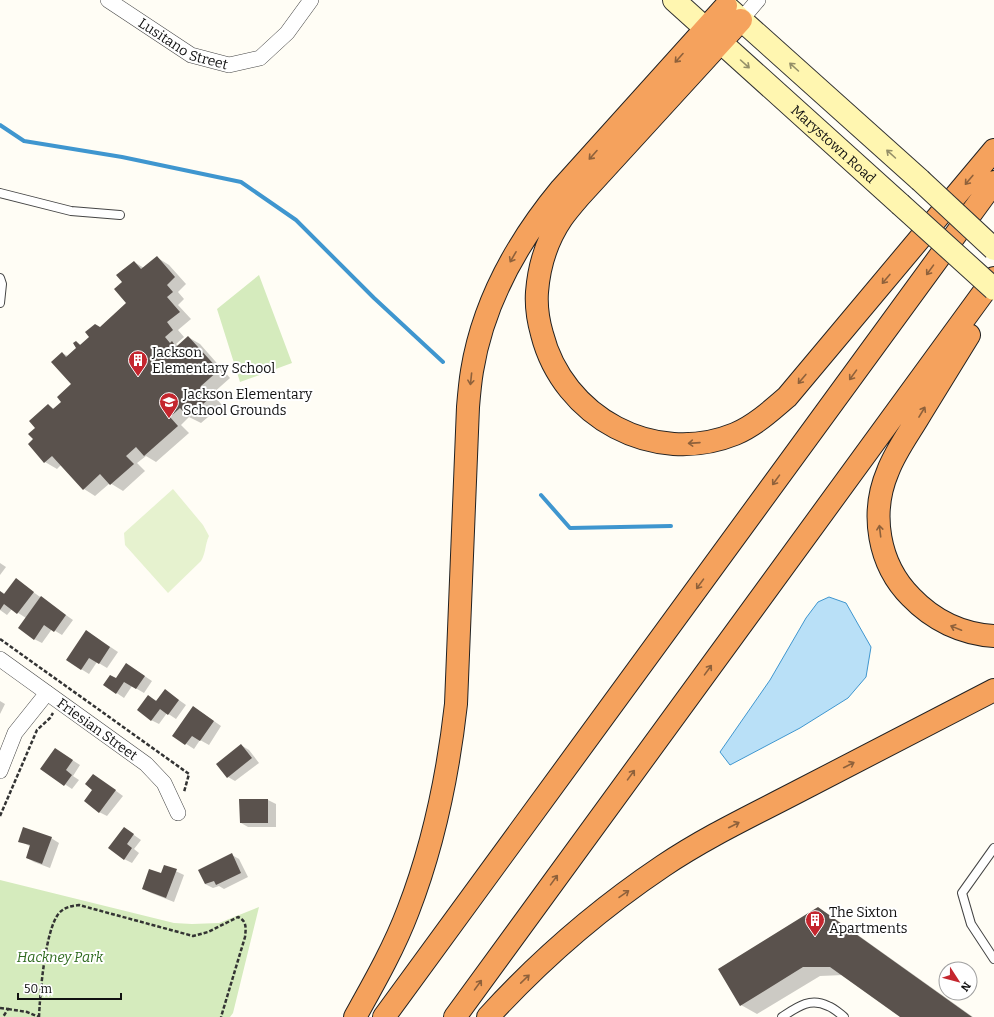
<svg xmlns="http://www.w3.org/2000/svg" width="994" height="1017" viewBox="0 0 994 1017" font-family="Bitter,serif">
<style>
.green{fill:#d5ebbd}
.pitch{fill:#e6f2cf}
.water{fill:#b9e0f7;stroke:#3f96cf}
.shadow{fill:#0003}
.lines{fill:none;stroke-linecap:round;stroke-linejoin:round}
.stream{stroke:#3f96cf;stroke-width:4}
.building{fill:#5a524d}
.service-casing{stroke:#444;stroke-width:10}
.minor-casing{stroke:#444;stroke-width:16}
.secondary-casing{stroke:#333;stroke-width:24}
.motorway-casing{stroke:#222;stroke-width:24}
.path{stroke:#333;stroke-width:2.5;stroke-dasharray:4 2;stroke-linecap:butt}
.service{stroke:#fff;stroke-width:8}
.minor{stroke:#fff;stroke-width:15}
.secondary{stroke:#fff6b0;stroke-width:22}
.motorway{stroke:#f5a25d;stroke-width:22}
.secondary-bridge-casing{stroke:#333;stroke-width:24;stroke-linecap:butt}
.secondary-bridge{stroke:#fff6b0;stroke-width:22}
.oneway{stroke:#8e613b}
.oneway2{stroke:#948f68}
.labels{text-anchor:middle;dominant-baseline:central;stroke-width:4;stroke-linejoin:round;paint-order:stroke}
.street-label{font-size:14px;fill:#111;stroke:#fff}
.poi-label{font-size:14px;fill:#111;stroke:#fff;text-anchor:start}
.park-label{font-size:14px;font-style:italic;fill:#2f6b1f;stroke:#fff}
</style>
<rect width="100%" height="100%" fill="#fffdf5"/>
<!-- green -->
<path class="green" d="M 259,275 L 292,363 L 240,382 L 217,309 Z
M 0,880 L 174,923 L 192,924 L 219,923 L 259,907 L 233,1013 L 230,1017 L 0,1017 Z"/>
<!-- pitch -->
<path class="pitch" d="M 173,489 L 203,525 L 209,536 C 205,544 206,553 201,561 L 168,593 L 125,545 L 124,533 Z"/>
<!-- water -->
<path class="water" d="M 829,597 L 846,603 L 871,647 L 866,677 L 848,698 L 800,728 L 730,765 L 720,752 L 770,680 L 806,618 L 818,602 Z"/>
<!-- shadow -->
<path class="shadow" d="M 158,258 L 169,265 L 186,284 L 178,292 L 184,299 L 178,305 L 191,319 L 178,330 L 184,337 L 176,344 L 178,346 L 188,337 L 200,344 L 230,378 L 212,394 L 222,405 L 201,423 L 189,417 L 181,425 L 189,433 L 156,462 L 146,456 L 137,463 L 145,471 L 123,491 L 110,483 L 95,496 L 84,489 L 61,465 L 57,469 L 45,462 L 35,440 L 37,428 L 48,405 L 54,409 L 63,402 L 72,384 L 62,353 L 68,356 L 78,348 L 76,342 L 81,345 L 127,303 L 123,282 L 134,262 L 144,268 Z
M 0,563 L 6,567 L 0,575 Z
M 16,580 L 73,620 L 62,635 L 52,629 L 42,643 L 34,639 L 26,618 L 12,609 L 7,615 L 0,610 L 0,591 L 5,594 Z
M 94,636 L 118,652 L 107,668 L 97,662 L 89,674 L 81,669 Z
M 134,669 L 152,681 L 144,693 L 132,686 L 124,698 L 105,685 Z
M 165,690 L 186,705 L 176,719 L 167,713 L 159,724 L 151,720 L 149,697 L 157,701 Z
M 0,701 L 5,704 L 0,714 Z
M 201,712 L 221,726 L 209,745 L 200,740 L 194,749 L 174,736 Z
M 241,745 L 249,750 L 259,763 L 235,781 L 228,777 Z
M 63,754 L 80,765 L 73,776 L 79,780 L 72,789 L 42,769 Z
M 94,775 L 123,796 L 107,816 L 99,812 L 94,790 Z
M 240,800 L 268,800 L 276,804 L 276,827 L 248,827 L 241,823 Z
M 124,828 L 141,840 L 134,849 L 139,853 L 132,863 L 124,859 Z
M 51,838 L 59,843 L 50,868 L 34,862 L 27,858 L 31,847 L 20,841 Z
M 232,855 L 239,859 L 248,877 L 224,889 L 219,886 L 213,888 L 205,884 Z
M 165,866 L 184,875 L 174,902 L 151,893 L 143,889 L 162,874 Z
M 818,908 L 834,918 L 973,1017 L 902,1017 L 844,975 L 820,976 L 757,1014 L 741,1005 Z"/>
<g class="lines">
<!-- stream -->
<path class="stream" d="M 0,125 L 24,141 L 122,157 L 241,182 L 296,220 L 374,298 L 443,362
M 541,495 L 570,528 L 671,526"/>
</g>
<!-- building -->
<path class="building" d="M 157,256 L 175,277 L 167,285 L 173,292 L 167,297 L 180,312 L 167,322 L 173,330 L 165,337 L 170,343 L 172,341 L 176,347 L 188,336 L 219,370 L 201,386 L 211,397 L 188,417 L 180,408 L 170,417 L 178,426 L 144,456 L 136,447 L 126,456 L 134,464 L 110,485 L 100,474 L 83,490 L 52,456 L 44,463 L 28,444 L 33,439 L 28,434 L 35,428 L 29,421 L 48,404 L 53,409 L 61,402 L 57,397 L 71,384 L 51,362 L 62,352 L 66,357 L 76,348 L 73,343 L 76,341 L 80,345 L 89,337 L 85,332 L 95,324 L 100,327 L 126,303 L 114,289 L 122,282 L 116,275 L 134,261 L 141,269 Z
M 16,578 L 34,592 L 17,614 L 4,604 L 0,610 L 0,591 L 4,594 Z
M 41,596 L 66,615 L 54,632 L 44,625 L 34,640 L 18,628 Z
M 86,630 L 110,647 L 99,664 L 89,658 L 81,670 L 66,660 Z
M 126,663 L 145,676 L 136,689 L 124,682 L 116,694 L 103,685 L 110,675 L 116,678 Z
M 165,689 L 179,700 L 168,715 L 160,709 L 151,721 L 137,710 L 148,695 L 156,701 Z
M 193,706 L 214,721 L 200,741 L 192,736 L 185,745 L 172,736 Z
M 241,744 L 252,758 L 227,778 L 216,764 Z
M 55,748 L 73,760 L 66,770 L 72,775 L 64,786 L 40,769 Z
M 93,774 L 116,790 L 99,813 L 84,801 L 92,790 L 85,784 Z
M 239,799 L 268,799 L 268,823 L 240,823 Z
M 23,827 L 52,837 L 42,864 L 26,858 L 30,845 L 18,842 Z
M 124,827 L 134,834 L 127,844 L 132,848 L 124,860 L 108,848 Z
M 232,853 L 241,873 L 216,885 L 214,881 L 205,884 L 198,870 Z
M 164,865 L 177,869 L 166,898 L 142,889 L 149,869 L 161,873 Z
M 818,907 L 972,1017 L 900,1017 L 830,967 L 803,967 L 740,1006 L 718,969 Z"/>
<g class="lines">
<defs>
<path id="service" d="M 0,193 L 71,211 L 120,215
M 0,278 L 2,284 L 0,303
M 994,848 L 962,893 L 971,924 L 994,959
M 782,1017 C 797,1007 810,997 828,1006 C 834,1008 839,1013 844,1017"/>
<g id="minor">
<path id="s1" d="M 108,0 L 191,55 L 229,65 L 260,58 L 287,33 L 311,0"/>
<path d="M 741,20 L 758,0"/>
<path id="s2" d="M 0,659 L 146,764 L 164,783 L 178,813"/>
<path d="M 0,771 L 15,733 L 47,693"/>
</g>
<g id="secondary">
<path id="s3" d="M 674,0 L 900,204"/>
<path d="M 727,7 L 920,180"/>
</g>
<path id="motorway" d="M 741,20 L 579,197 C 573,204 567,211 562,218 C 547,240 539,266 537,292 C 536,306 538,320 542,334 C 563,417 654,467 735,434 C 754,426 771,411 787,397 L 994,150
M 969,335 C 953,361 937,387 921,413 C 910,432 896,450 888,471 C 870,513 878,564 911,597 C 933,620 962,634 994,636
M 355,1017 C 374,983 394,948 408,911 C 434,844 448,775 456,704 L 468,407 C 469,395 470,383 472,371 C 483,303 518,241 561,189 L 726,6
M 384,1017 L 994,182
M 455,1017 L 994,278
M 488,1017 C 540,960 599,909 663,866 C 706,837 753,815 799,791 C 864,758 929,724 994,690"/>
</defs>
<!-- service casing -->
<use href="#service" class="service-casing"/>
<!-- minor casing -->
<use href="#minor" class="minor-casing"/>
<!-- secondary casing -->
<use href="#secondary" class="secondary-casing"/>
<!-- motorway casing -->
<use href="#motorway" class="motorway-casing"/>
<!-- path -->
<path class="path" d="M 0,639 L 189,774 L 184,792
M 0,816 L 37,730 L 50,718 L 53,713
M 0,1008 L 8,1009 L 3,1017
M 8,1009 L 27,1012 L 39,1017
M 39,1017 C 40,994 45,930 59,913 C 65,907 71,906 79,905 L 193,936 L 208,932 L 238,917 C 247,921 246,928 245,937 L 221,1017"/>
<!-- service -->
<use href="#service" class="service"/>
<!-- minor -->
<use href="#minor" class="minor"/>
<!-- secondary -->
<use href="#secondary" class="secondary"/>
<!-- motorway -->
<use href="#motorway" class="motorway"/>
<defs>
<path id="secondary-bridge" d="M 920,180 L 994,249
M 900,204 L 994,289"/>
</defs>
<!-- secondary-bridge casing -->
<use href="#secondary-bridge" class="secondary-bridge-casing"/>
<!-- secondary-bridge -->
<use href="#secondary-bridge" class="secondary-bridge"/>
</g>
<!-- one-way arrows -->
<defs><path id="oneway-shaft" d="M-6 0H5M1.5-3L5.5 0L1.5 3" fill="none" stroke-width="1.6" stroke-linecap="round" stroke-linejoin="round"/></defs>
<g class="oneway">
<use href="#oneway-shaft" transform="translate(679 58) rotate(132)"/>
<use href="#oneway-shaft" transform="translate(593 155) rotate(132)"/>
<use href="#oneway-shaft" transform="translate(969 180) rotate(130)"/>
<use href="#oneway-shaft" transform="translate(513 257) rotate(120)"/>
<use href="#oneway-shaft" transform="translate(930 270) rotate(126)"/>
<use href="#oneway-shaft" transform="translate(886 279) rotate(130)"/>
<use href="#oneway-shaft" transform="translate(853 375) rotate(126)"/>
<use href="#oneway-shaft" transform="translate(471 379) rotate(96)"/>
<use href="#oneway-shaft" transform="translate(802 379) rotate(130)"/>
<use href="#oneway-shaft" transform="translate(922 412) rotate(-59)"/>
<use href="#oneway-shaft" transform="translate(694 443) rotate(176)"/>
<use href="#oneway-shaft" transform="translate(776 480) rotate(126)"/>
<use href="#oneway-shaft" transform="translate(880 531) rotate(-97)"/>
<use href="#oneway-shaft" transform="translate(700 584) rotate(126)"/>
<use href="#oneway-shaft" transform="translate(956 628) rotate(-158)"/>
<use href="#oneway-shaft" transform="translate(708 670) rotate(-54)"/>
<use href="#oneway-shaft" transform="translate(849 765) rotate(-27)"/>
<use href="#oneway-shaft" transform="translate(631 775) rotate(-54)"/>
<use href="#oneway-shaft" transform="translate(734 825) rotate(-27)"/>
<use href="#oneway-shaft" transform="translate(554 880) rotate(-54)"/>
<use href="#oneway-shaft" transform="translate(624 894) rotate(-35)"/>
<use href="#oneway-shaft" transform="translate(525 979) rotate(-44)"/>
<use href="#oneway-shaft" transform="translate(478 985) rotate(-54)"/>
</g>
<g class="oneway2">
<use href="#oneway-shaft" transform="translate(745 64) rotate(42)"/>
<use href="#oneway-shaft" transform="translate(794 67) rotate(-138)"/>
<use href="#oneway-shaft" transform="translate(891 154) rotate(-138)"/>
</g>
<!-- icons -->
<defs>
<symbol id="building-pin" viewBox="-11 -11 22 30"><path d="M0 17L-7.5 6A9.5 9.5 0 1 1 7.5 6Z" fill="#c4262e" stroke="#fff"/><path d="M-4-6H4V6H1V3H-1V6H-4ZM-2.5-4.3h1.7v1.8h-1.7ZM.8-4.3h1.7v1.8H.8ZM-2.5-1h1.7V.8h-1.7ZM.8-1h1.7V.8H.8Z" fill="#fff"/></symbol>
<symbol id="school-pin" viewBox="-11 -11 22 30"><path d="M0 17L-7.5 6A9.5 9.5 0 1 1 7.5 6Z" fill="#c4262e" stroke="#fff"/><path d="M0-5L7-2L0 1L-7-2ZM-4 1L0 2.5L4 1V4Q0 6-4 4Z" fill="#fff"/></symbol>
</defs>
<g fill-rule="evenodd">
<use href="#building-pin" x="127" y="349" width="22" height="30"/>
<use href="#school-pin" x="158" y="391" width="22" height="30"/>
<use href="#building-pin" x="804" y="909" width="22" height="30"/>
</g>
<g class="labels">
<!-- street labels -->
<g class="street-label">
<text stroke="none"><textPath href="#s1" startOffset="88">Lusitano Street</textPath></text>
<text stroke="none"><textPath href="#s3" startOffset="215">Marystown Road</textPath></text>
<text stroke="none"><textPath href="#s2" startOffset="120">Friesian Street</textPath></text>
</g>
<!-- poi labels -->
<g class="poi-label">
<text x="152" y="352">Jackson<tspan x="152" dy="16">Elementary School</tspan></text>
<text x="183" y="394">Jackson Elementary<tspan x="183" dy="16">School Grounds</tspan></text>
<text x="829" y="912">The Sixton<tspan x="829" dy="16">Apartments</tspan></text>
</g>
<!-- park labels -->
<g class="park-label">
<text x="60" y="957">Hackney Park</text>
</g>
</g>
<!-- north arrow -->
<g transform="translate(958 981) rotate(126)"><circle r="19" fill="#ffffff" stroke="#a0a0a0"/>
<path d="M0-3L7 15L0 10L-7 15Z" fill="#c4262e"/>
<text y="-6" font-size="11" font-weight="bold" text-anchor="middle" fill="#111111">N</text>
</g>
<!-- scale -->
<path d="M18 993v6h103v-6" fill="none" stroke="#111111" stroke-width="2"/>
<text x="24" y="993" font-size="12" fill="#111111" stroke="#ffffff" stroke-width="3" paint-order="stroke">50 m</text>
</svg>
